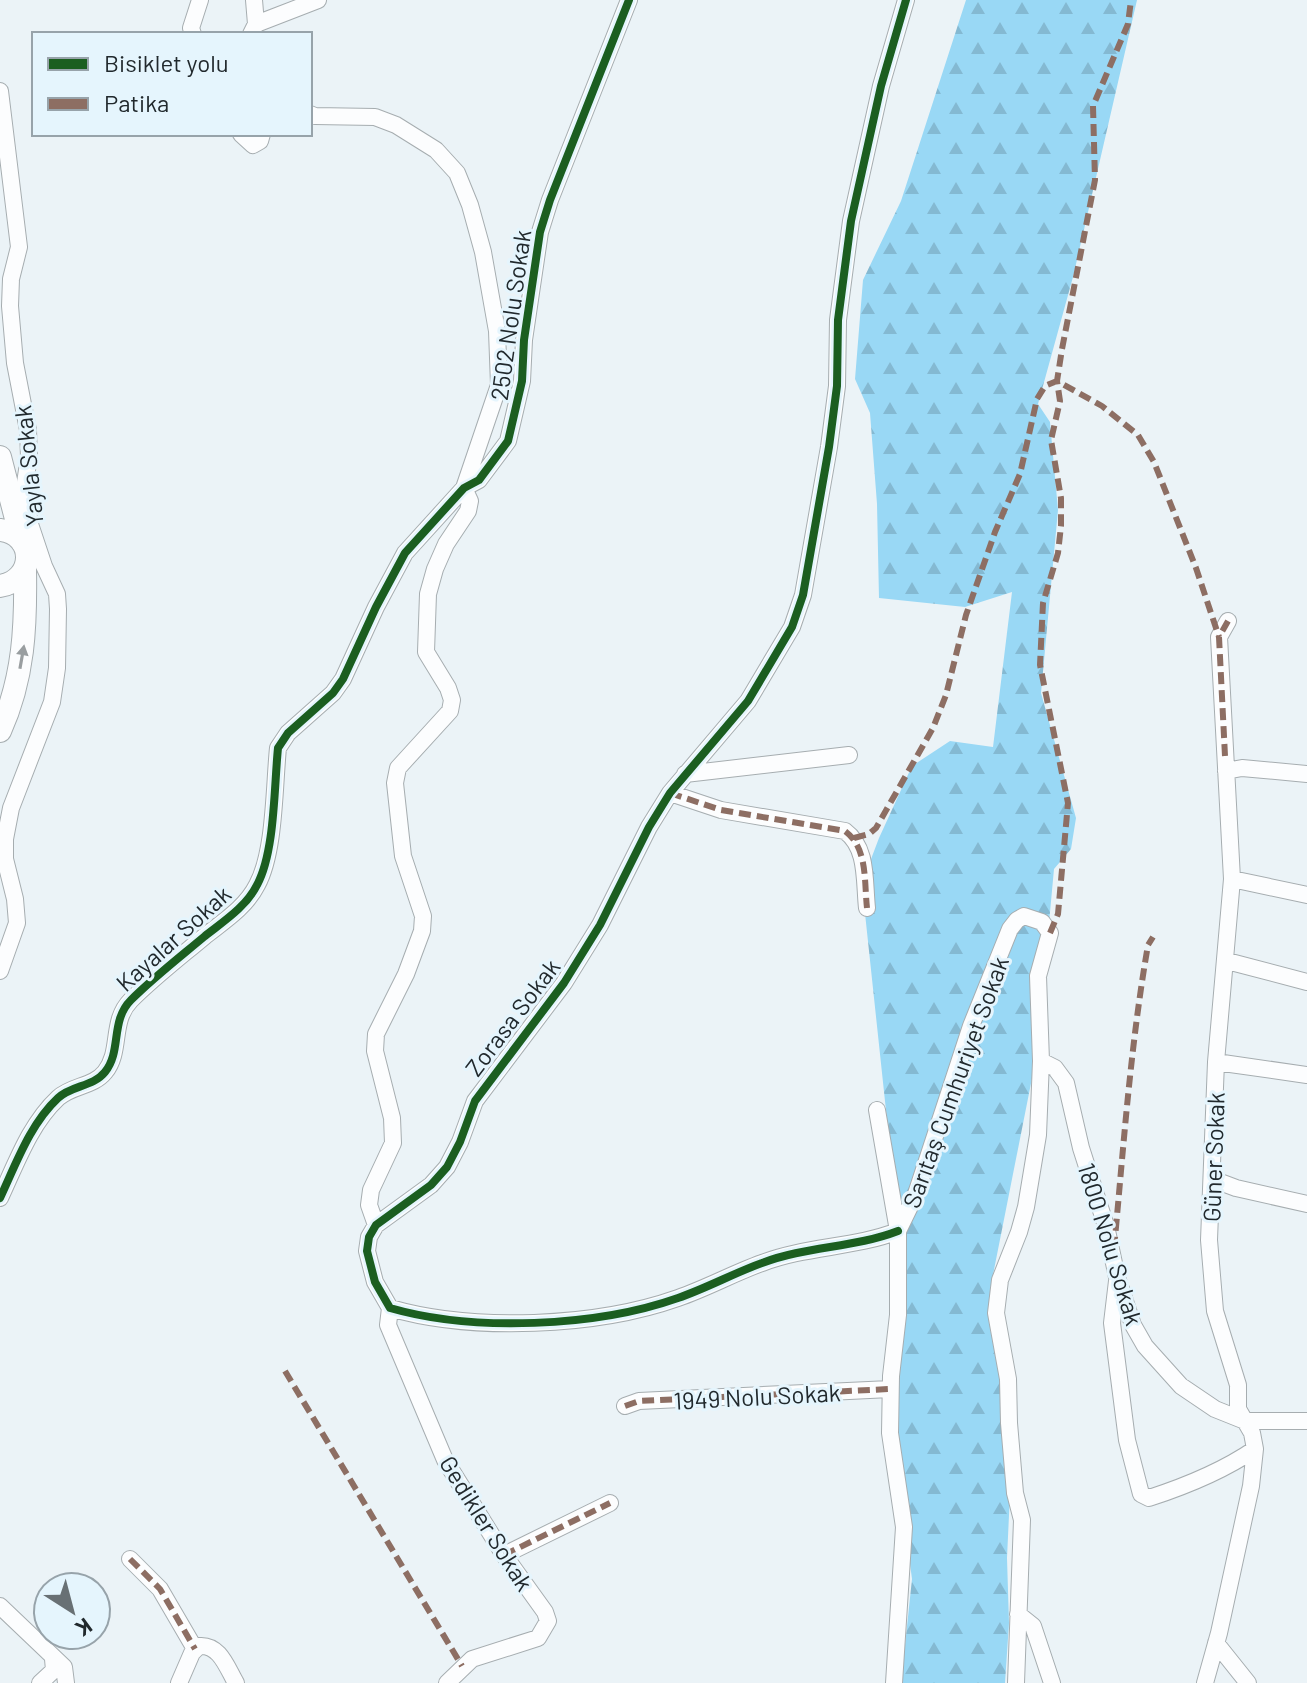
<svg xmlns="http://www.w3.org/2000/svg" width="1307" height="1683" viewBox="0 0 1307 1683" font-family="Barlow,sans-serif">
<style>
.forest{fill:url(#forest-firs)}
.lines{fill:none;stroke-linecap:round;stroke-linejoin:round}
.minor-casing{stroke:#a6adb0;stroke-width:18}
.major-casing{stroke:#a6adb0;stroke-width:24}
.minor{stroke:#fcfdfe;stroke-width:16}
.major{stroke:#fcfdfe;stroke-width:22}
.quiet{stroke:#8d6e63;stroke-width:6;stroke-dasharray:12 6;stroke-linecap:butt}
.cycleway-casing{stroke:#e5f5fd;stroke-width:13}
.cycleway{stroke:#1b5e20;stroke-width:8}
.oneway{fill:#999ea0}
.labels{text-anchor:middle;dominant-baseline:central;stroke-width:6;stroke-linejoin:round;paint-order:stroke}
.street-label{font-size:24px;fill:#21292d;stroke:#e5f5fd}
</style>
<defs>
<pattern id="forest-firs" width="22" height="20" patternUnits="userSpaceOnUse" patternTransform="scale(2)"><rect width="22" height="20" fill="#99d8f5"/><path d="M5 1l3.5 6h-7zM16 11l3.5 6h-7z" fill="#84b9d2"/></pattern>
</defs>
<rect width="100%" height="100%" fill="#ebf3f7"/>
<!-- forest -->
<path class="forest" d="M 966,0 L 1137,0 L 1073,277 L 1038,404 L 1050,422 L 1058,510 L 1041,693 L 1076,818 L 1071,849 L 1054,869 L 1037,1053 L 990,1290 L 990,1329 L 1007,1388 L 1012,1451 L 1007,1558 L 1009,1623 L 1005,1683 L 901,1683 L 912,1579 L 889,1406 L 898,1264 L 890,1148 L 864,904 L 865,875 L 879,838 L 912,766 L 950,741 L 993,747 L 1012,592 L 965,607 L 879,598 L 877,504 L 870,413 L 855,379 L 863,280 L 901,201 Z"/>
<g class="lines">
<defs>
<path id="minor" d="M 254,0 L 256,24
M 193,34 L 191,28 L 200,0
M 251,34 L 256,24 L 318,0
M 0,91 L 19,247 L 11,279 L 10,306 L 15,363 L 28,430 L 29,457 L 25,483 L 26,498 L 30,524 L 44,566 L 57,594 L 58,609 L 57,668 L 52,702 L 11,808 L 5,839 L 5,859 L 15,899 L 17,923 L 0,971
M 310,114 L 315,116 L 375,117 L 396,125 L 436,150 L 457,173 L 470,205 L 483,252 L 497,331 L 499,385 L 464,488
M 241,134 L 253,145 L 260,141 L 262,134
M 1226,771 L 1242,768 L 1307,774
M 685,774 L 849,755
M 670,793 L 721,810 L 845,831 C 868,848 864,881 867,908
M 1232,879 L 1307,895
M 1227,961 L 1307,982
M 1041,1061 L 1055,1068 L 1066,1083 L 1081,1148 L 1106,1226 L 1117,1277 L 1133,1325 L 1145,1346 L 1181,1386 L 1215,1409 L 1245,1421 L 1307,1421
M 1216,1062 L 1307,1075
M 877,1110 L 898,1231 L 898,1315 L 891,1376 L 890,1433 L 904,1527 L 894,1683
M 1212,1179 L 1236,1188 L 1307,1204
M 0,1198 C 16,1164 30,1124 58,1098 C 72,1085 93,1087 105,1072 C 122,1051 110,1021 131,1000 C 154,977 180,957 205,936 C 224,921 246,907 257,885 C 275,852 274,787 278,748 L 288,733 L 333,693 L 343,679 L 376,607 L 405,553 L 464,488 L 479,480 L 508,441 L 522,381 L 524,340 L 540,232 L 550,200 L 629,0
M 376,1225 L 369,1205 L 371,1190 L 393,1143 L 392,1118 L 375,1051 L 376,1034 L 406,974 L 422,931 L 423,916 L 403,856 L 395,783 L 398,768 L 450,711 L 452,700 L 448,688 L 426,652 L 428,594 L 435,569 L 446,544 L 468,511 L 470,501 L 464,488
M 898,1231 C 854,1248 806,1246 762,1263 C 734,1273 707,1288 678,1298 C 596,1327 473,1332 390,1308 L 375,1282 L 367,1251 L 369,1237 L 376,1225 L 431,1185 L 447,1167 L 460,1142 L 475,1101 L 564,983 L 600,925 L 649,827 L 670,793 L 748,701 L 792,627 L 803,595 L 829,447 L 837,386 L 838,320 L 851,221 L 881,86 L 906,0
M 898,1231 L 916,1194 L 971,1026 L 1010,929 L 1017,920 L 1024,916 L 1042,922 L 1050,933 L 1038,976 L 1041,1061 L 1038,1135 L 1026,1207 L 1019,1232 L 1000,1280 L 996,1313 L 1008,1379 L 1009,1423 L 1015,1493 L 1022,1520 L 1016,1683
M 1117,1281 L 1112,1323 L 1127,1440 L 1141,1494 L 1149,1498 C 1186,1486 1223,1471 1255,1449
M 390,1308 L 388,1325 L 445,1460 L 504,1555 L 545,1612 L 548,1621 L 538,1638 L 472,1659 L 447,1683
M 625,1406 L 639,1401 L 890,1389
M 504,1555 L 610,1503
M 130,1559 L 160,1589 L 195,1649
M 0,1606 L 64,1667 L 66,1683
M 1018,1614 L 1033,1626 L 1052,1683
M 1216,1643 L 1248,1683
M 40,1683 L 54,1670 L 53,1659
M 179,1683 L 192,1653 L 199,1646 C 220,1644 227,1668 236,1683
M 1205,1683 L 1219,1633 L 1251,1486 L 1255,1449 L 1252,1433 L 1238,1409 L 1238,1385 L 1215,1311 L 1209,1240 L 1216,1062 L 1232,879 L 1219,637 L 1228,621"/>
<path id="major" d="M 0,457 L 22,542
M 0,530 C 36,534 36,580 0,586
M 0,731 C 24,678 26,626 25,569"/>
</defs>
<!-- minor casing -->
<use href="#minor" class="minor-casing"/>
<!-- major casing -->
<use href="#major" class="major-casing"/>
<!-- minor -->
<use href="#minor" class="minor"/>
<!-- major -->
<use href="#major" class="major"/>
<!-- quiet -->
<path class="quiet" d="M 1225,756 L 1219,637 L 1228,621
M 670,793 L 721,810 L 845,831 C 868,848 864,881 867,908
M 854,838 L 869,834 L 876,828 L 933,728 L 946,695 L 966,615 L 995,532 L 1020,474 L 1037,399 L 1045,386 L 1057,381 L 1102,406 L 1138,435 L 1154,462 L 1196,568 L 1219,637
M 1050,933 L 1058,914 L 1068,803 L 1040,665 L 1043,603 L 1058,553 L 1061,526 L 1061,498 L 1051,440 L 1060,401 L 1057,381 L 1062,349 L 1095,180 L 1093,106 L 1128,24 L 1131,0
M 1111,1248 L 1115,1238 C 1124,1140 1131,1042 1148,945 L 1153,937
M 285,1371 L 462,1666
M 625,1406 L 639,1401 L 890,1389
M 504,1555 L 610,1503
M 130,1559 L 160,1589 L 195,1649"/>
<defs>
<path id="cycleway" d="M 0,1198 C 16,1164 30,1124 58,1098 C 72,1085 93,1087 105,1072 C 122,1051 110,1021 131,1000 C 154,977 180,957 205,936 C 224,921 246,907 257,885 C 275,852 274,787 278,748 L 288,733 L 333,693 L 343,679 L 376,607 L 405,553 L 464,488 L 479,480 L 508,441 L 522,381 L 524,340 L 540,232 L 550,200 L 629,0
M 898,1231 C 854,1248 806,1246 762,1263 C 734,1273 707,1288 678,1298 C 596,1327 473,1332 390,1308 L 375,1282 L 367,1251 L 369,1237 L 376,1225 L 431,1185 L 447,1167 L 460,1142 L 475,1101 L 564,983 L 600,925 L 649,827 L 670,793 L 748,701 L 792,627 L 803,595 L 829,447 L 837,386 L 838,320 L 851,221 L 881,86 L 906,0"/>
</defs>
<!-- cycleway casing -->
<use href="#cycleway" class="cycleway-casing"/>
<!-- cycleway -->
<use href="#cycleway" class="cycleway"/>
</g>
<!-- one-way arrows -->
<defs><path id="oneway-solid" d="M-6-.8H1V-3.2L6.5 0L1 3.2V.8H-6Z" transform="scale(2)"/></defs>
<use class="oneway" href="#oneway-solid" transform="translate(22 657) rotate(-80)"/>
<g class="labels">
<!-- street labels -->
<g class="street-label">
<text transform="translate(510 315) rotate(-82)">2502 Nolu Sokak</text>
<text transform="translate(28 466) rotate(-96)">Yayla Sokak</text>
<text transform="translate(173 938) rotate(-42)">Kayalar Sokak</text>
<text transform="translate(512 1017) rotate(-53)">Zorasa Sokak</text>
<text transform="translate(955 1082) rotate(-70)">Sarıtaş Cumhuriyet Sokak</text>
<text transform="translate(1213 1157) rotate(-88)">Güner Sokak</text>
<text transform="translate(1111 1244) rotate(73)">1800 Nolu Sokak</text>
<text transform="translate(757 1396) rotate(-3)">1949 Nolu Sokak</text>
<text transform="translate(487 1523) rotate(58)">Gedikler Sokak</text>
</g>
</g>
<!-- legend -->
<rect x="32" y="32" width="280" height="104" fill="#e5f5fd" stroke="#97a3aa" stroke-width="2"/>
<rect x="48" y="58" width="40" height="12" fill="#1b5e20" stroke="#97a3aa" stroke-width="2"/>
<text x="104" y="72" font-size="24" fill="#21292d">Bisiklet yolu</text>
<rect x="48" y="98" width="40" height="12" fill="#8d6e63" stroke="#97a3aa" stroke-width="2"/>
<text x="104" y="112" font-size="24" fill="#21292d">Patika</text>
<!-- north arrow -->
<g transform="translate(72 1611) rotate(144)"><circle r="38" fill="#e5f5fd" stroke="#97a3aa" stroke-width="2"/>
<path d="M0-6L14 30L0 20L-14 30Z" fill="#687074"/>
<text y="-12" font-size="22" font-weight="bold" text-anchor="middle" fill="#21292d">K</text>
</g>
</svg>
